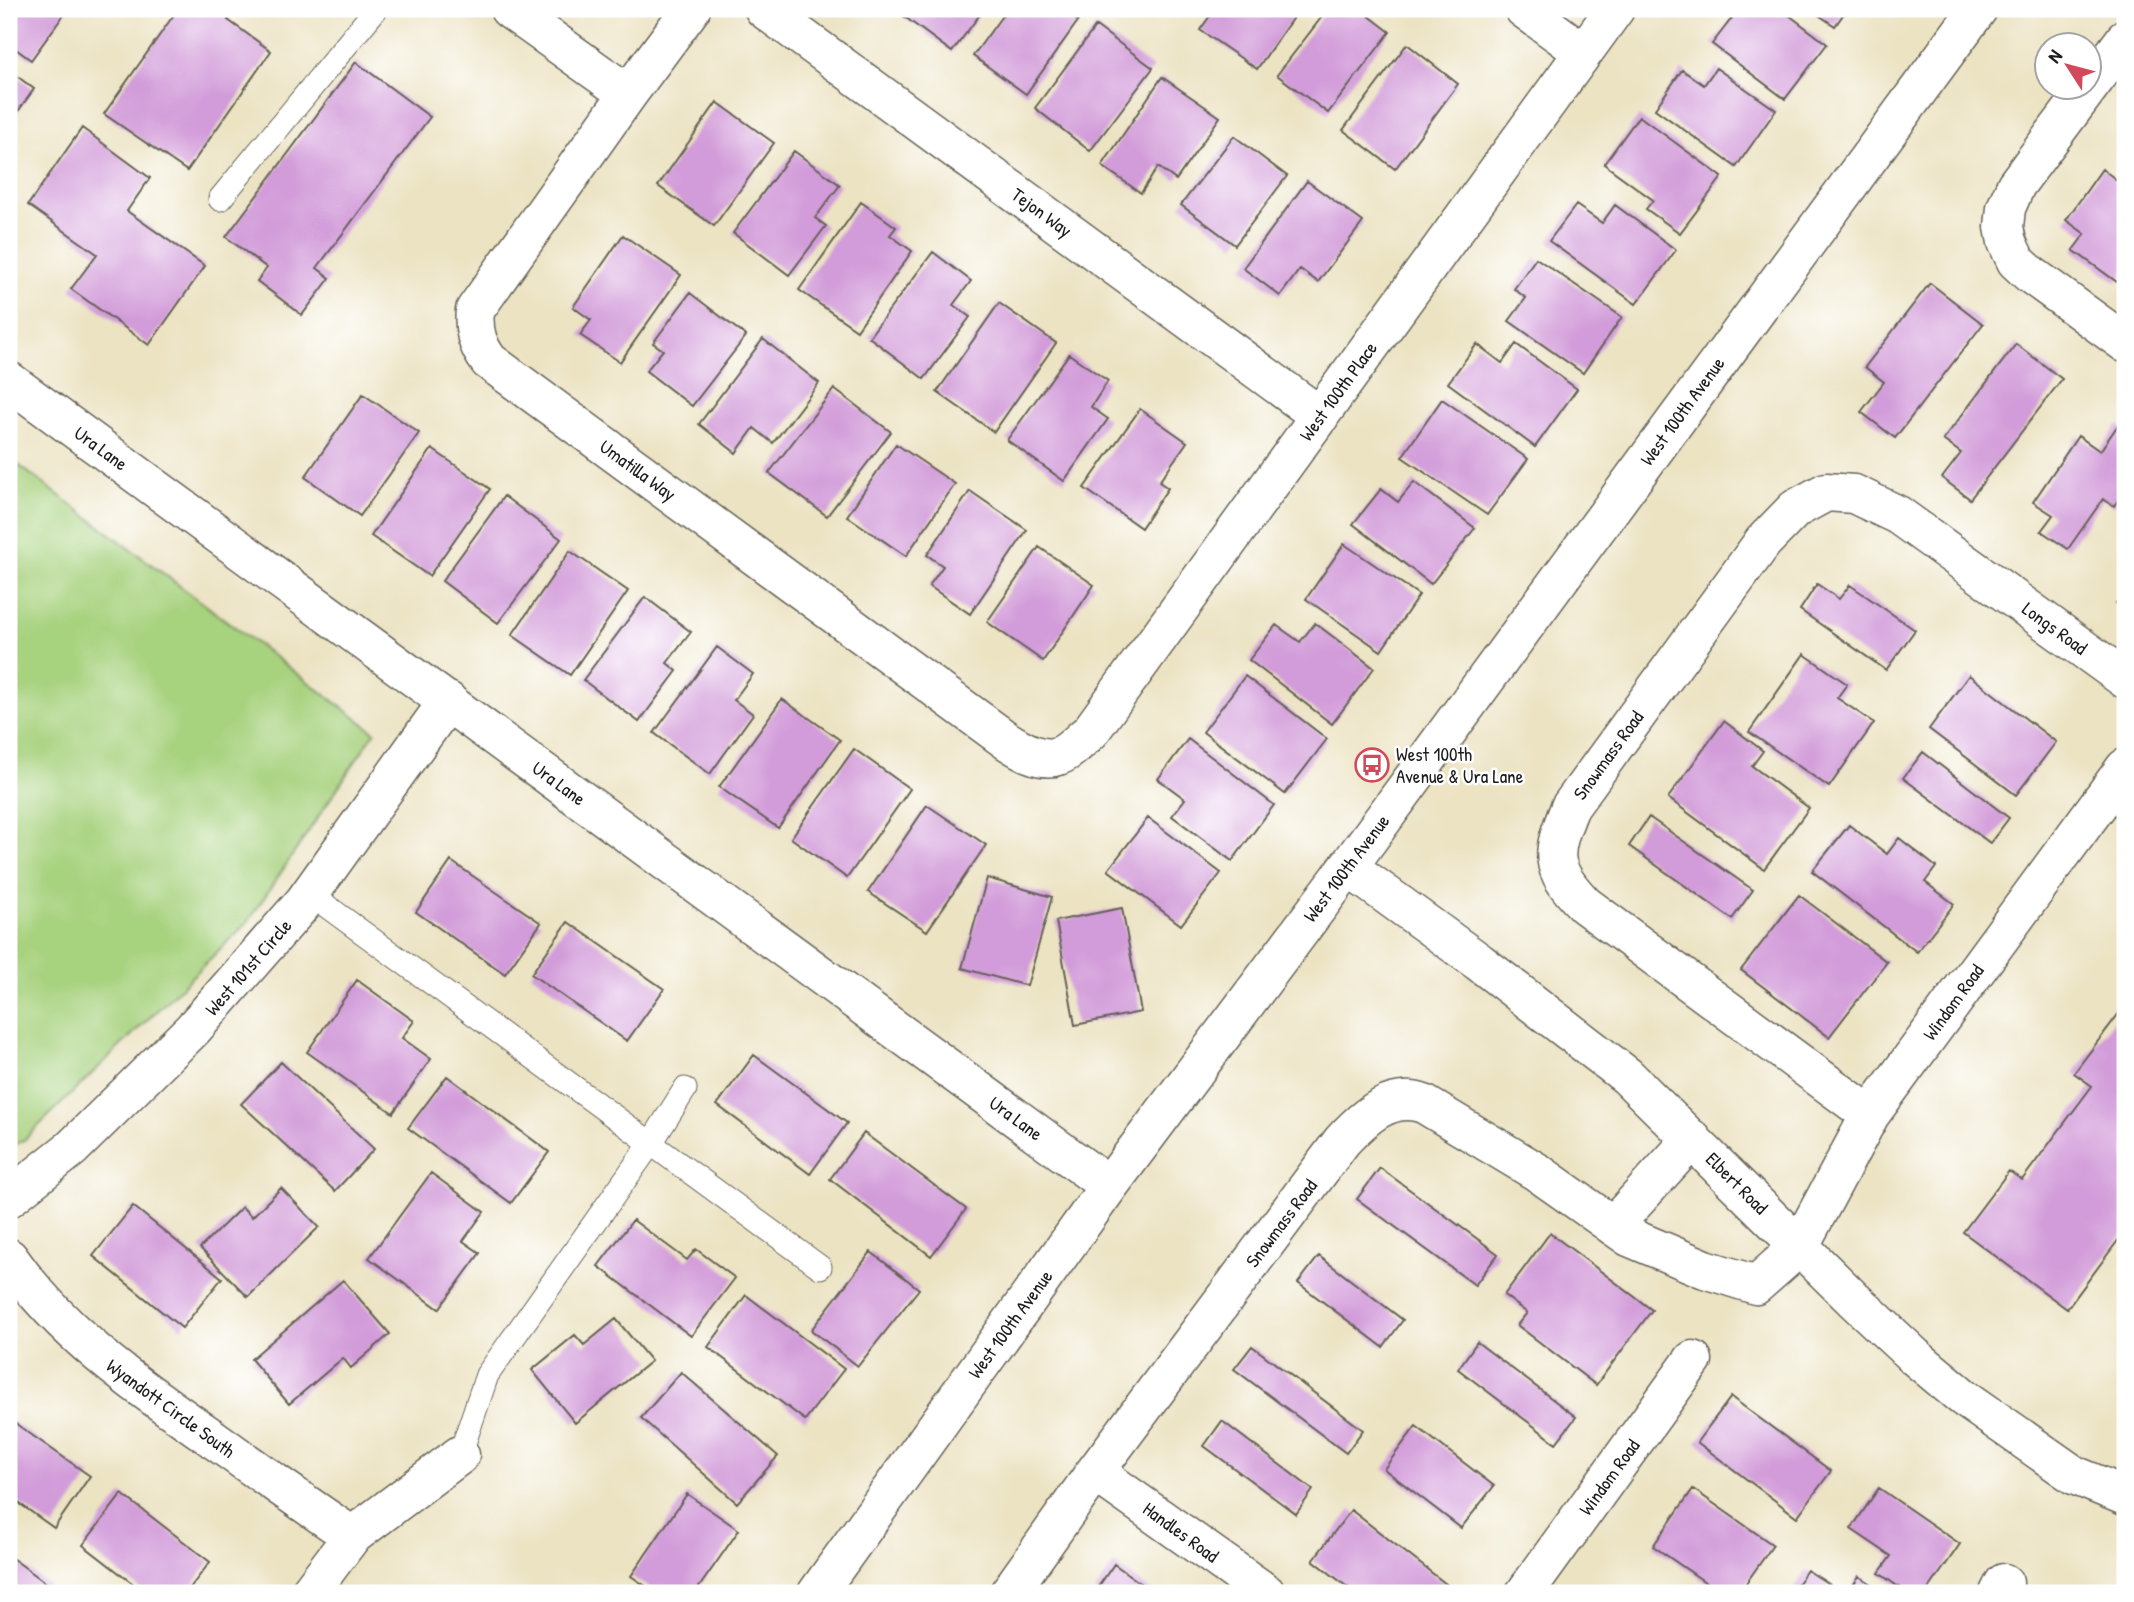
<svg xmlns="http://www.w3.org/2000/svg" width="2134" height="1602" viewBox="0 0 2134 1602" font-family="'Patrick Hand',sans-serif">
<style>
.green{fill:#a7d27e;stroke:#62774d;stroke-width:2}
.building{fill:#d29bd9}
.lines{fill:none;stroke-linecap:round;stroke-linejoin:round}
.lane-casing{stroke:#656256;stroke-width:25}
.street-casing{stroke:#656256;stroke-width:41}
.secondary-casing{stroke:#656256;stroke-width:41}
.lane{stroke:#fff;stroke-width:23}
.street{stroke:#fff;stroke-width:38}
.secondary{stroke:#fff;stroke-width:38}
.labels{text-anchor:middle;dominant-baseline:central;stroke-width:5;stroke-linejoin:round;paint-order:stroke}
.street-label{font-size:19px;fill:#1c1c1c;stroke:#fff}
.poi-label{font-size:19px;fill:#1c1c1c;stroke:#fff;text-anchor:start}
</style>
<rect width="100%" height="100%" fill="#fff"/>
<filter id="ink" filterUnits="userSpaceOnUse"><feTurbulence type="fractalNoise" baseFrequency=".0143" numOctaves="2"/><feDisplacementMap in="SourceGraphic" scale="14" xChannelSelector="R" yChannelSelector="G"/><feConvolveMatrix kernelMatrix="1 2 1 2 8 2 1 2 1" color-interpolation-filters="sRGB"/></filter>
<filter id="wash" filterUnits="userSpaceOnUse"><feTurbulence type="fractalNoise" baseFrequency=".00686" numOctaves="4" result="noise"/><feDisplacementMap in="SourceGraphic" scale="28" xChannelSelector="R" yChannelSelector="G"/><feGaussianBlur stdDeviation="1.57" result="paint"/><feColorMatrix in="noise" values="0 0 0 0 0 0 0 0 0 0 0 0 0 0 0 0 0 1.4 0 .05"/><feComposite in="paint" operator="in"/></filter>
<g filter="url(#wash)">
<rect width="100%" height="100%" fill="#ece3c3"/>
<!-- green -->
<path class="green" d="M 9,458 L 375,732 L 247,923 L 24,1140 L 9,1148 Z"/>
<g id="blocks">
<!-- building -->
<path class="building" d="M 9,9 L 68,9 L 31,60 L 9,44 Z
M 178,9 L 236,9 L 228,20 L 271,51 L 187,171 L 104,114 Z
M 894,9 L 984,9 L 952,52 Z
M 1007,9 L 1060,9 L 1078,21 L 1026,94 L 973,56 Z
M 1215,9 L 1299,9 L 1257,69 L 1200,30 Z
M 1328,9 L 1360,9 L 1390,32 L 1328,113 L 1277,75 Z
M 1739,9 L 1781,9 L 1827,44 L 1785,99 L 1712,44 Z
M 1810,9 L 1847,9 L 1835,26 Z
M 1096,26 L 1153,68 L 1090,151 L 1035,108 Z
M 1407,44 L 1458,84 L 1395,169 L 1343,130 Z
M 356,62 L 430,117 L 317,268 L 330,278 L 302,315 L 257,281 L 267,268 L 226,237 Z
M 1716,68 L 1776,110 L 1736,167 L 1655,109 L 1682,70 L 1704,85 Z
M 9,70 L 34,89 L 9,124 Z
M 1162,77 L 1220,117 L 1176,180 L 1158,167 L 1141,193 L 1102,166 Z
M 717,102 L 774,143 L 714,226 L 658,186 Z
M 1639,116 L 1722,177 L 1680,233 L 1646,209 L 1653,200 L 1604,164 Z
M 82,128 L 150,178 L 127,211 L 205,266 L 149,345 L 71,289 L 97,254 L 28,205 Z
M 1234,136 L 1287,176 L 1235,245 L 1181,205 Z
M 794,151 L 840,185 L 815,218 L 826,226 L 789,275 L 733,233 Z
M 2102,169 L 2121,183 L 2125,176 L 2125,271 L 2117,282 L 2073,250 L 2085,234 L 2066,220 Z
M 1307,181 L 1363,222 L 1318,282 L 1300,269 L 1280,296 L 1243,268 Z
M 861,202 L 896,227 L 890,235 L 912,251 L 857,330 L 799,290 Z
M 1576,205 L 1602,223 L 1615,205 L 1676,250 L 1636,304 L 1549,241 Z
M 623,235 L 681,275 L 620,362 L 580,335 L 591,320 L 573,307 Z
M 933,252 L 971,281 L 953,305 L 970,317 L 924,379 L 869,337 Z
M 1536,258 L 1622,317 L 1583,373 L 1509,321 L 1526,298 L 1514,289 Z
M 1930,283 L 1983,324 L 1895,438 L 1861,412 L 1884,382 L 1865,367 Z
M 690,293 L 746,336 L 692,406 L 646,371 L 663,350 L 653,343 Z
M 999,303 L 1056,343 L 994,432 L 937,392 Z
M 763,339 L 819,383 L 773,443 L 754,428 L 736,453 L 699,424 Z
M 1477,344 L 1502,363 L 1516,344 L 1577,389 L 1535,447 L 1448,383 Z
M 2016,344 L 2062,379 L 1970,499 L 1942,478 L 1961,453 L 1943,440 Z
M 1069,354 L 1108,381 L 1091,407 L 1108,419 L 1064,481 L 1007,440 Z
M 834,389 L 891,432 L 827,516 L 769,473 Z
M 363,394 L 419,433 L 360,516 L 305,477 Z
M 1442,399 L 1528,459 L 1487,515 L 1402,457 Z
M 1140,409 L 1187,442 L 1159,482 L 1168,488 L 1141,528 L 1084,488 Z
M 2118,425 L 2125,430 L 2125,490 L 2114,506 L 2103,499 L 2068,549 L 2041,531 L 2053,515 L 2033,502 L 2078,436 L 2100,451 Z
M 896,444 L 955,484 L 906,556 L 847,516 Z
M 432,449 L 490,489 L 429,576 L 371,536 Z
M 1414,482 L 1475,528 L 1431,584 L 1353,524 L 1381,489 L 1398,502 Z
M 970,491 L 1027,530 L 970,614 L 929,586 L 943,566 L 927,555 Z
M 504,496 L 561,539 L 498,623 L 442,581 Z
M 1344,544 L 1419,595 L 1381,651 L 1306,599 Z
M 1039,547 L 1094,585 L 1043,661 L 987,622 Z
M 570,551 L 628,591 L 570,675 L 512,635 Z
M 1817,584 L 1839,599 L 1850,585 L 1915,630 L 1886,670 L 1800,610 Z
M 2125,591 L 2125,610 L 2116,603 Z
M 645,597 L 691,632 L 667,663 L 677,671 L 639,722 L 583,680 Z
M 1315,623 L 1374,668 L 1332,724 L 1249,660 L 1276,625 L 1300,642 Z
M 717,647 L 753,674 L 734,700 L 753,714 L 710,774 L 654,733 Z
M 1804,654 L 1847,684 L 1837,698 L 1874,723 L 1829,787 L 1749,732 Z
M 1969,675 L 2056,742 L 2016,795 L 1929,729 Z
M 1245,676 L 1327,739 L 1285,794 L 1203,732 Z
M 782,699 L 840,740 L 778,828 L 719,787 Z
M 1724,721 L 1763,751 L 1752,766 L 1809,808 L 1764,869 L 1668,798 Z
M 1188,739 L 1274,805 L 1232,861 L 1172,816 L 1185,799 L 1158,779 Z
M 854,749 L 910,789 L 847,878 L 791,838 Z
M 1923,752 L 2009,818 L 1990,843 L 1903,778 Z
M 927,805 L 986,845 L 927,931 L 868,892 Z
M 1649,817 L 1753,890 L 1732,919 L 1629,846 Z
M 1148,818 L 1221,873 L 1181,925 L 1108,870 Z
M 1849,825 L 1887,854 L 1899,838 L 1936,867 L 1925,882 L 1954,904 L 1917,952 L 1812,871 Z
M 451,861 L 541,923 L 505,974 L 416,912 Z
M 987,878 L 1052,897 L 1027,986 L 962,968 Z
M 1799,895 L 1887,962 L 1829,1037 L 1741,970 Z
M 1122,908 L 1141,1012 L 1075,1025 L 1056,921 Z
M 568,922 L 664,989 L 627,1041 L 531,974 Z
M 357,980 L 414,1021 L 402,1038 L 431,1059 L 393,1113 L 307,1052 Z
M 2120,1012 L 2125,1016 L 2125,1231 L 2067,1309 L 1963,1232 L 2009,1171 L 2022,1180 L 2092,1086 L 2074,1073 Z
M 754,1055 L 847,1123 L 810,1174 L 717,1105 Z
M 281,1062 L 374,1149 L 335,1191 L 241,1104 Z
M 447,1076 L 549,1152 L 511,1203 L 408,1128 Z
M 864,1133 L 966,1209 L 931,1256 L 830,1179 Z
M 1380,1168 L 1498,1254 L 1475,1285 L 1357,1199 Z
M 431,1173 L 484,1212 L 463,1241 L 480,1253 L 439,1309 L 369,1258 Z
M 281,1188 L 319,1227 L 248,1297 L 200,1248 L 242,1207 L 252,1217 Z
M 133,1206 L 222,1278 L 182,1328 L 93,1256 Z
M 633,1220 L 687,1260 L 696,1249 L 735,1278 L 691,1336 L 598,1266 Z
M 1550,1233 L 1652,1310 L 1596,1385 L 1517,1325 L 1527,1313 L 1504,1295 Z
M 871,1252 L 919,1289 L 858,1366 L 811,1330 Z
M 1319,1256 L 1403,1320 L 1383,1347 L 1298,1283 Z
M 343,1280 L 390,1334 L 351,1368 L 343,1358 L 289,1404 L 251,1359 Z
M 746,1295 L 844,1369 L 805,1420 L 708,1347 Z
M 616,1319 L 651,1361 L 575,1423 L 532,1370 L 575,1335 L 584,1345 Z
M 1477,1342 L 1576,1417 L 1556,1443 L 1458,1369 Z
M 1252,1346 L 1363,1430 L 1346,1453 L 1234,1369 Z
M 681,1372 L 778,1456 L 737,1503 L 641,1418 Z
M 1731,1397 L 1831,1471 L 1797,1517 L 1697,1442 Z
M 9,1419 L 90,1476 L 54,1528 L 9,1496 Z
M 1222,1421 L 1313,1490 L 1296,1514 L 1204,1446 Z
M 1416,1426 L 1494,1486 L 1461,1528 L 1384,1469 Z
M 1879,1488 L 1960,1544 L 1926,1593 L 1907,1593 L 1879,1573 L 1891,1556 L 1851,1529 Z
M 1693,1489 L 1773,1545 L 1739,1593 L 1721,1593 L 1653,1546 Z
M 122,1494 L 210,1562 L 186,1593 L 145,1593 L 83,1545 Z
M 687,1494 L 739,1530 L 695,1593 L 656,1593 L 631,1576 Z
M 1351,1510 L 1455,1591 L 1454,1593 L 1355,1593 L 1313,1560 Z
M 9,1556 L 49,1585 L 43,1593 L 9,1593 Z
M 1114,1564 L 1154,1593 L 1094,1593 Z
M 1807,1570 L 1843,1593 L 1791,1593 Z
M 1859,1576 L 1886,1593 L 1848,1593 Z"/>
</g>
</g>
<g filter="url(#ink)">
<use href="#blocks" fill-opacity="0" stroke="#656256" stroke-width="2"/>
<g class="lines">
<defs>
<path id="lane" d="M 220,199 L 376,9
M 310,894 L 820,1267
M 460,1455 L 487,1375 L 651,1143 L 685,1089"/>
<path id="street" d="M 509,9 L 628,94
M 691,9 L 628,94 L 475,310 C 473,330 477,345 489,361 L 1006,740 C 1020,749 1040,762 1058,756 C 1069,753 1081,739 1090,732 L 1615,9
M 764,9 L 1320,416
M 1524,9 L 1583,52
M 2125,39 L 2016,185 L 2006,208 L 2004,227 L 2007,242 L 2016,261 L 2030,274 L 2125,343
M 1348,867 L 1479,962 L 1627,1076 L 1853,1299 L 1914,1356 L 1963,1397 L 2074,1475 L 2125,1496
M 1870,1115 L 1585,905 C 1548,867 1551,854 1570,807 L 1763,542 L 1795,509 L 1826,492 L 1854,494 L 1898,515 L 2125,679
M 9,1198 L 72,1148 L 193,1029 L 304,902 L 448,701
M 1613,1226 L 1692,1139
M 9,1258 C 61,1333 138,1387 212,1438 C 258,1471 305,1504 352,1536
M 1095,1472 L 1266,1593
M 309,1593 L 352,1536 L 460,1455
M 1009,1593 L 1095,1472 L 1342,1141 C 1364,1117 1391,1092 1424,1104 L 1537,1172 L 1629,1237 L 1705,1269 L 1756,1285 L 1799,1247 L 1870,1115 L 2125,768
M 1525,1593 L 1693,1360
M 1999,1593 L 2004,1583"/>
<path id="secondary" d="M 9,381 L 1109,1186
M 817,1593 L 1109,1186 L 1348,867 L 1978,9"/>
</defs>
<!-- lane casing -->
<use href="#lane" class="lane-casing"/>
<!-- street casing -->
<use href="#street" class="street-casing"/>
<!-- secondary casing -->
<use href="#secondary" class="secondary-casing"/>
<!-- lane -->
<use href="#lane" class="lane"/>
<!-- street -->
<use href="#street" class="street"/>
<!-- secondary -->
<use href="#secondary" class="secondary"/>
</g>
</g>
<!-- icons -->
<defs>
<symbol id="bus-ring" viewBox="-11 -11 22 22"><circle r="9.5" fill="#fff" stroke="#d1495b" stroke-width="1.5"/><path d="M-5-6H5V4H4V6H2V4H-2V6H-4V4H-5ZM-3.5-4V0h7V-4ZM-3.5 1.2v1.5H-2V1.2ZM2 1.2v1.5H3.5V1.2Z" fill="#d1495b"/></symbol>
</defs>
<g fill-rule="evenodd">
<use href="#bus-ring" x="1353" y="746" width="38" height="38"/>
</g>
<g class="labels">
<!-- street labels -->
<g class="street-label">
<text transform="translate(1042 212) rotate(36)">Tejon Way</text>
<text transform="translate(1338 391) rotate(-54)">West 100th Place</text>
<text transform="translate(1682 411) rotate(-54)">West 100th Avenue</text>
<text transform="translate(101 448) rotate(36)">Ura Lane</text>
<text transform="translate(638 470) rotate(36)">Umatilla Way</text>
<text transform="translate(2055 628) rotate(36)">Longs Road</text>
<text transform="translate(1608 755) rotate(-54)">Snowmass Road</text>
<text transform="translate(559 783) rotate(36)">Ura Lane</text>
<text transform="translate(1346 868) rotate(-53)">West 100th Avenue</text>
<text transform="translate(248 967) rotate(-49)">West 101st Circle</text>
<text transform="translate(1953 1002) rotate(-54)">Windom Road</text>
<text transform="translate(1016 1118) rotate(36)">Ura Lane</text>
<text transform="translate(1737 1183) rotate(45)">Elbert Road</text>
<text transform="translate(1281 1223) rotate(-53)">Snowmass Road</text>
<text transform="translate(1010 1324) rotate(-54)">West 100th Avenue</text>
<text transform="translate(171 1408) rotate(36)">Wyandott Circle South</text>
<text transform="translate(1609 1477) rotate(-54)">Windom Road</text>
<text transform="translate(1181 1532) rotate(36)">Handles Road</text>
</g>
<!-- poi labels -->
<g class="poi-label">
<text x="1396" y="754">West 100th<tspan x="1396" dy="22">Avenue &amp; Ura Lane</tspan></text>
</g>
</g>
<!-- margin -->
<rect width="2134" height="1602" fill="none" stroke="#fff" stroke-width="35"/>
<!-- north arrow -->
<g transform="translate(2068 66) rotate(306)"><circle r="33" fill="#ffffff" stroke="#a4a4a4" stroke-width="2"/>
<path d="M0-5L12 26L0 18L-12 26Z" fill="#d1495b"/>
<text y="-10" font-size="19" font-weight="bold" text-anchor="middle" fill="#1c1c1c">N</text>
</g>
</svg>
